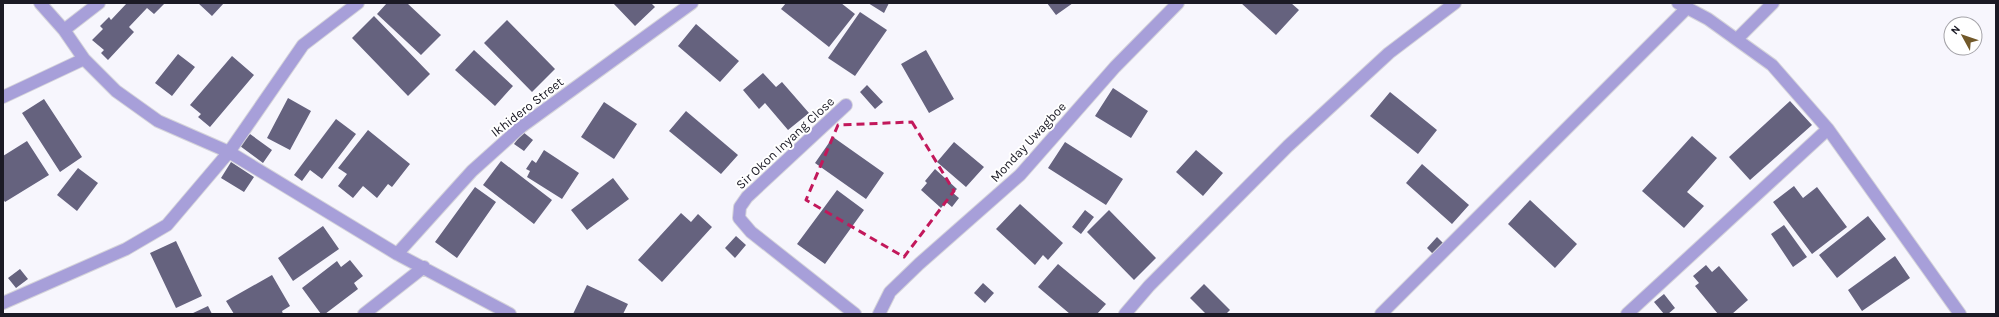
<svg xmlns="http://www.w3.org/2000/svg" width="1999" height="317" viewBox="0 0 1999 317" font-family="Karla,sans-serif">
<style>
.building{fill:#65627e}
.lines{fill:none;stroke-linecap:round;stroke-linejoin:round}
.street-casing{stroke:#d4d3da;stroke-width:14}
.street{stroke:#a79fd9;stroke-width:12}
.marked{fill:none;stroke:#c2185b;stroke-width:3;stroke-dasharray:8 5;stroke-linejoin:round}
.labels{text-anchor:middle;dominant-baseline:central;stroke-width:4;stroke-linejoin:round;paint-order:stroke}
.street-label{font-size:13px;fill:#1b1a25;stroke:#fff}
</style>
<rect width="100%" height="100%" fill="#f7f6fd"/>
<!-- building -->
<path class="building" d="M 127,3 L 165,3 L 154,14 L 147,8 L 129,27 L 134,32 L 108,60 L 101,53 L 104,50 L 92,40 L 103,29 L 100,26 L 109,17 L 111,20 Z
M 198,3 L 224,3 L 212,16 Z
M 387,3 L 407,3 L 441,35 L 421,55 L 377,14 Z
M 613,3 L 651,3 L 655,7 L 635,26 Z
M 786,3 L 841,3 L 855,14 L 829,47 L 781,9 Z
M 868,3 L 889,3 L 884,13 Z
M 1047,3 L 1073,3 L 1056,15 Z
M 1241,3 L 1291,3 L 1299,10 L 1276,35 Z
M 860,12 L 887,30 L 855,76 L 828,58 Z
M 374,16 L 430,74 L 408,96 L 352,38 Z
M 507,20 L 555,69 L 532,92 L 484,43 Z
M 696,24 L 739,61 L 720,82 L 678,46 Z
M 474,50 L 513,86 L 495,106 L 455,70 Z
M 926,50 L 954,99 L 929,113 L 901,64 Z
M 178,54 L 195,67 L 172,96 L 155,83 Z
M 232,56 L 254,75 L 210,127 L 198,117 L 201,114 L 190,105 Z
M 763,73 L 776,87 L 782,82 L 809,113 L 788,130 L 765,103 L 759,109 L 743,90 Z
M 867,85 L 883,102 L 875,109 L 860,92 Z
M 1113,88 L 1148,111 L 1131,138 L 1095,116 Z
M 1390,92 L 1437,130 L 1418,154 L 1370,116 Z
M 288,98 L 311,111 L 290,150 L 267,138 Z
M 44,99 L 82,157 L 60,172 L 22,113 Z
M 1790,101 L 1812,125 L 1750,180 L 1729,157 Z
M 604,102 L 637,124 L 614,159 L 581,137 Z
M 686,111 L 738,155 L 721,174 L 669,131 Z
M 336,119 L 356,134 L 322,179 L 310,170 L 302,181 L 294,175 Z
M 368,130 L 410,164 L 392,187 L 388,184 L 377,198 L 363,186 L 353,198 L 338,186 L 347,174 L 338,168 Z
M 523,132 L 533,140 L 524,151 L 514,144 Z
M 250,134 L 272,150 L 263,163 L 240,146 Z
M 1692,136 L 1717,158 L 1687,192 L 1704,206 L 1684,228 L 1642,191 Z
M 833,137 L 884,173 L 866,199 L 815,163 Z
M 27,141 L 49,175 L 5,202 L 3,199 L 3,156 Z
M 954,142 L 984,167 L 966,187 L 937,162 Z
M 1065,142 L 1123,179 L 1106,205 L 1048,168 Z
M 544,150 L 579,173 L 562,199 L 527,177 L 530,171 L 526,169 L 532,160 L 536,163 Z
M 1196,150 L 1223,173 L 1203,196 L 1176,172 Z
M 501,161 L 552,200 L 534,224 L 483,185 Z
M 231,162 L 254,177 L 244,192 L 221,178 Z
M 1422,164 L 1469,205 L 1452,224 L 1406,183 Z
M 78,168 L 98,183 L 77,211 L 57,195 Z
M 935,169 L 957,189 L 953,193 L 959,198 L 952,207 L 946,202 L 941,208 L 921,190 L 927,183 L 925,181 Z
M 613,178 L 629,199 L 587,230 L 571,210 Z
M 1794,186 L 1803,198 L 1817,187 L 1847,227 L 1812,254 L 1773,202 Z
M 475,187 L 496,202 L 457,258 L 435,242 Z
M 837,190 L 864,210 L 825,264 L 797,244 Z
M 1530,200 L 1577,244 L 1555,268 L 1508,224 Z
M 1020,204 L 1063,243 L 1048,260 L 1043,255 L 1035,265 L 996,229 Z
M 1085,210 L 1094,217 L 1081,234 L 1072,227 Z
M 1109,210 L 1156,258 L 1134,280 L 1087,232 Z
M 681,213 L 691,222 L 698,214 L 712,227 L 662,282 L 638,260 Z
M 1868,216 L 1886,239 L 1837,278 L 1819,255 Z
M 1784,225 L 1807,257 L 1793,267 L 1771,234 Z
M 323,226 L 339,249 L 293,281 L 278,258 Z
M 736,236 L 746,245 L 735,258 L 725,248 Z
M 1437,237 L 1445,245 L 1435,256 L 1427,248 Z
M 176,241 L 202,296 L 176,308 L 150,253 Z
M 1895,256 L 1910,278 L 1862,311 L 1848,290 Z
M 350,260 L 363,276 L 354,283 L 358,289 L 325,314 L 321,314 L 302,288 L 337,261 L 341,267 Z
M 1058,264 L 1106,304 L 1097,314 L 1070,314 L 1038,287 Z
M 1706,265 L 1712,272 L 1719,266 L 1748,300 L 1732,314 L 1718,314 L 1695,286 L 1699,283 L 1693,276 Z
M 20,269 L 28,279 L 16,288 L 8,278 Z
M 272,275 L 290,306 L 282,311 L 283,314 L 234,314 L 226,301 Z
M 983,283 L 994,293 L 985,303 L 974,293 Z
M 1204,284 L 1230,310 L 1226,314 L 1206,314 L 1190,298 Z
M 587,285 L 628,304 L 623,314 L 573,314 Z
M 1664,294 L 1675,308 L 1668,314 L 1664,314 L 1654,302 Z
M 208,306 L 212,314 L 191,314 Z"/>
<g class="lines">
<defs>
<path id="street" d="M 40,3 L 64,30 L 84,59 L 116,91 L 158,121 L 229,152 L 397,254 L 510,314
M 1678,3 L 1708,19 L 1772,65 L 1828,129 L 1960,314
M 64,30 L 99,3
M 1737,39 L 1773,3
M 3,97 L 84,59
M 846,105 L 747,197 L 740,207 L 739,218 L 751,232 L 855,314
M 397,254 L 472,171 L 521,127 L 692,3
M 3,303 L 126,249 L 167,225 L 229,152 L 303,45 L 358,3
M 364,314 L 424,267
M 879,314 L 890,292 L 919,264 L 1020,175 L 1115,67 L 1178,3
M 1125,314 L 1149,286 L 1288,146 L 1389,53 L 1455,3
M 1381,314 L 1687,8
M 1627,314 L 1828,129"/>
</defs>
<!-- street casing -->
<use href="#street" class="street-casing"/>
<!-- street -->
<use href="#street" class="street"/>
</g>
<!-- marked area -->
<path class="marked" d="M 912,122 L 954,191 L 904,257 L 806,200 L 838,125 Z"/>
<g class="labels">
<!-- street labels -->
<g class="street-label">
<text transform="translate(527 107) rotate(-38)">Ikhidero Street</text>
<text transform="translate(1028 142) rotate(-47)">Monday Uwagboe</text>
<text transform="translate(785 143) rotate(-43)">Sir Okon Inyang Close</text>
</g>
</g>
<!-- border -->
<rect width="1999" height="317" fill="none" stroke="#1b1a25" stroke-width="8"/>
<!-- north arrow -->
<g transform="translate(1963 36) rotate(310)"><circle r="19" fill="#ffffff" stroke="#a4a3a8"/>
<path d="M0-3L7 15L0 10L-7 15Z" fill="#72592a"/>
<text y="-6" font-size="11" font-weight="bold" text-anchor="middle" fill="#1b1a25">N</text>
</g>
</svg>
